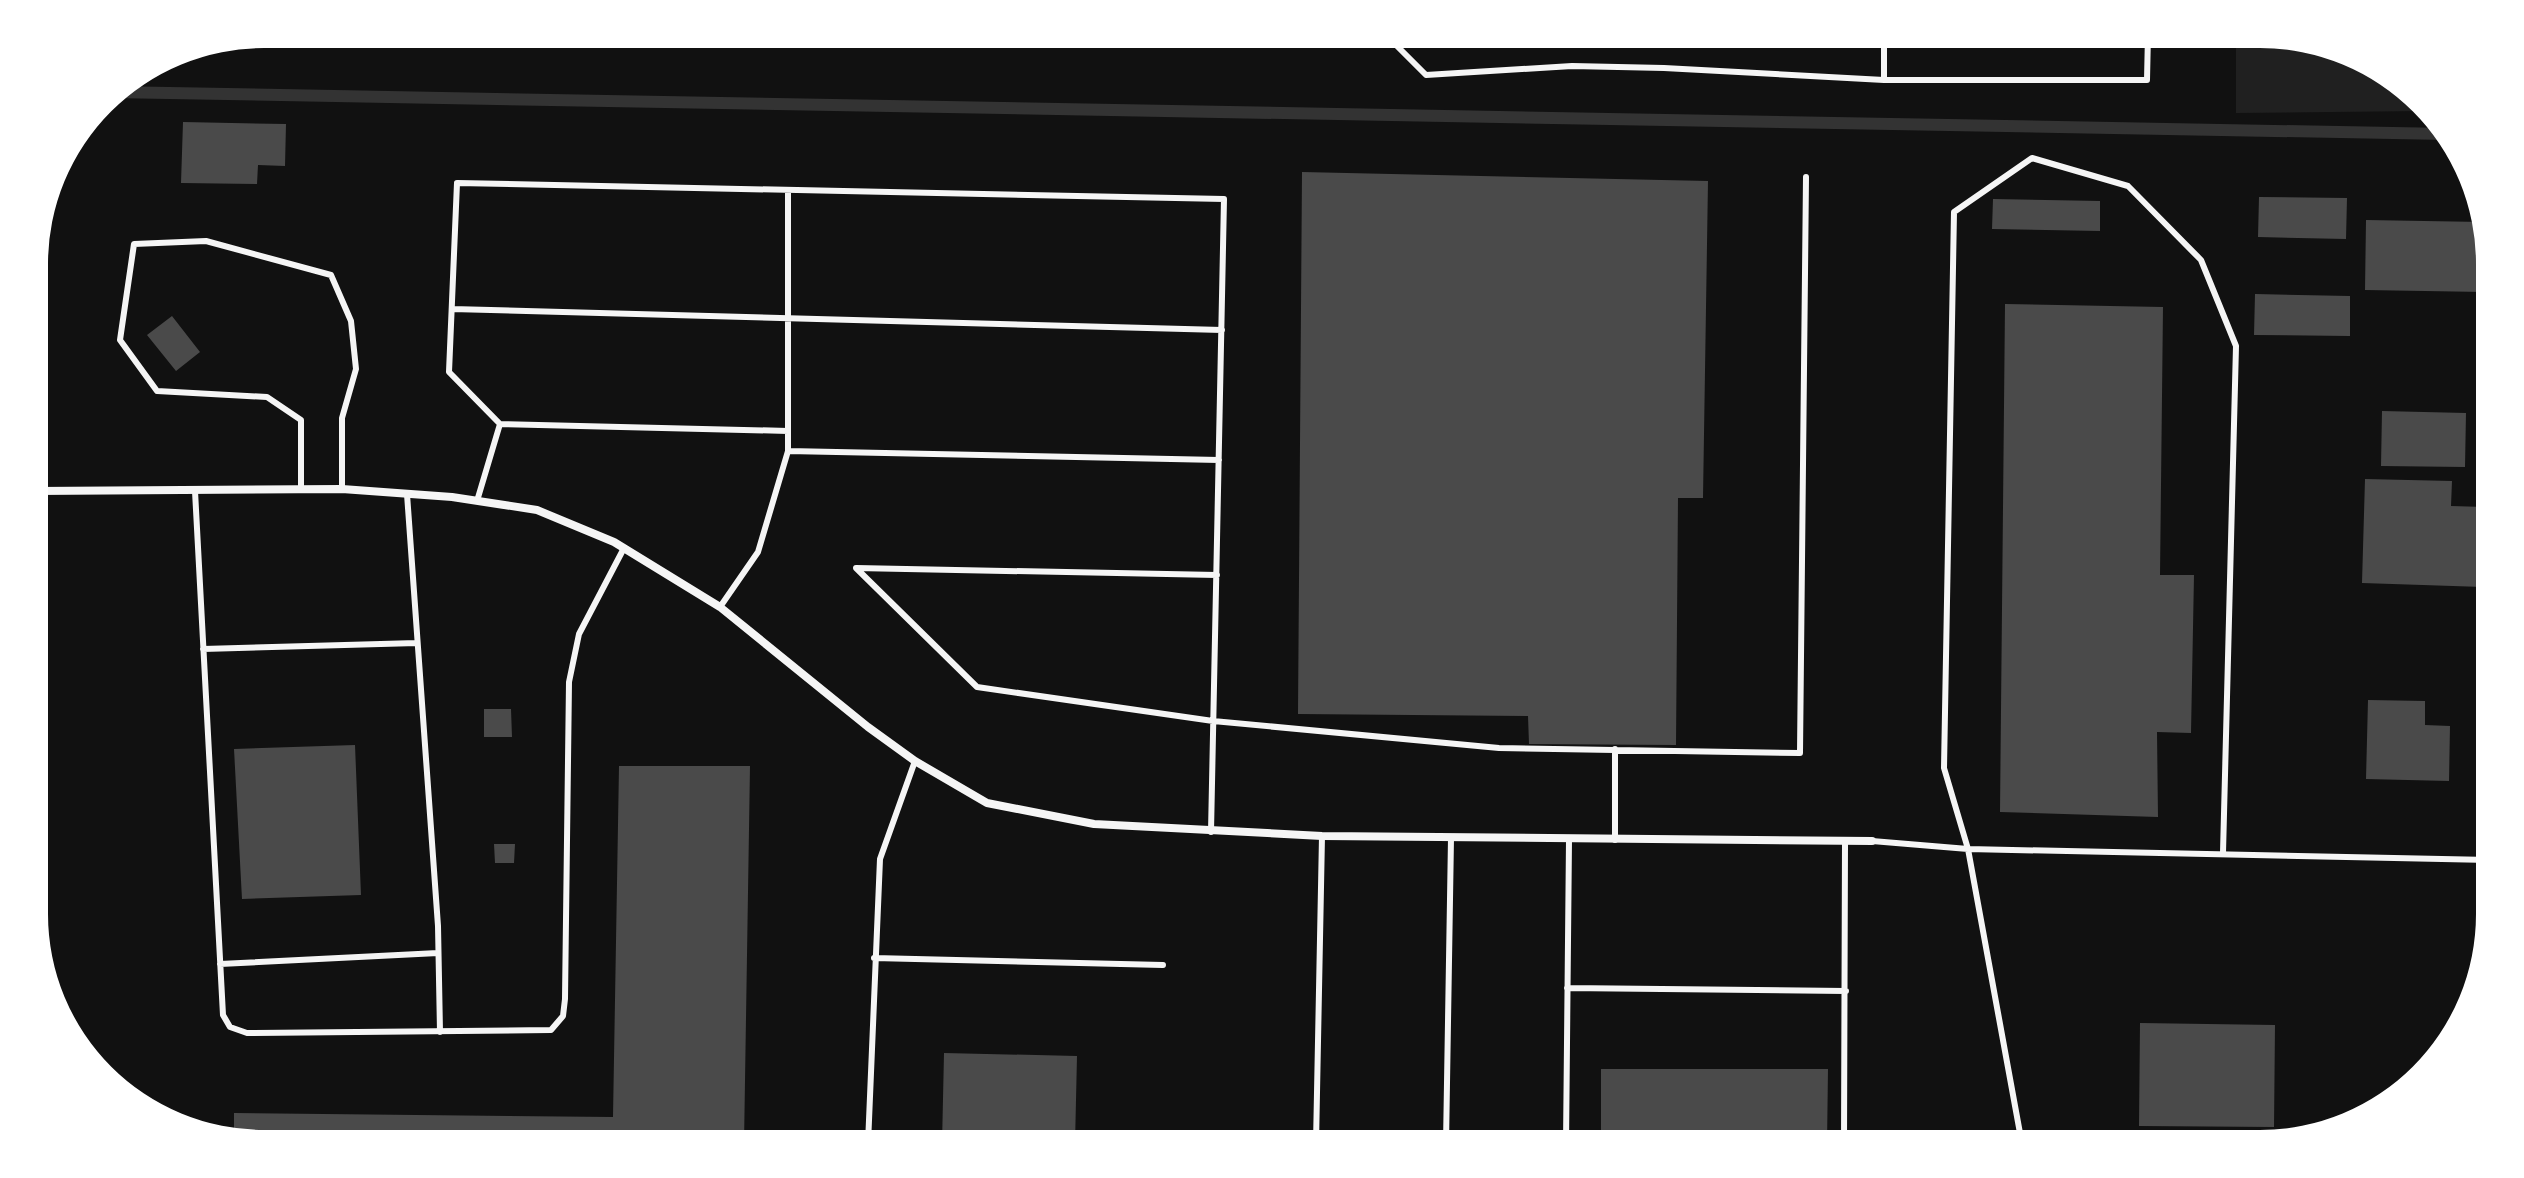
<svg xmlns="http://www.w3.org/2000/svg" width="2524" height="1178" viewBox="0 0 2524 1178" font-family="'Titillium Web',sans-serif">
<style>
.green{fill:#202020}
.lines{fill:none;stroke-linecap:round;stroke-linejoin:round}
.stream{stroke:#333;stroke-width:12}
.building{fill:#4a4a4a}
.service{stroke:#f5f5f5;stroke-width:6}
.minor{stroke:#f5f5f5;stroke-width:8}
</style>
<rect width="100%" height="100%" fill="#111"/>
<!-- green -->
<path class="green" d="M 2236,34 L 2260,34 L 2348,52 L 2425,111 L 2236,113 Z"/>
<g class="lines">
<!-- stream -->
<path class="stream" d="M 111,92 L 2447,134"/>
</g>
<!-- building -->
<path class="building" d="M 183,122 L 286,124 L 285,166 L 258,165 L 257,184 L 181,183 Z
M 1302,172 L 1708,181 L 1703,498 L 1678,498 L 1676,745 L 1529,744 L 1528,716 L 1298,714 Z
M 2259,197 L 2347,198 L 2346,239 L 2258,237 Z
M 1993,199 L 2100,201 L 2100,231 L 1992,229 Z
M 2366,220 L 2483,222 L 2484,292 L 2365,290 Z
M 2255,294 L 2350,296 L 2350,336 L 2254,335 Z
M 2005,304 L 2163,307 L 2160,575 L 2194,575 L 2191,733 L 2157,732 L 2158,817 L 2000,812 Z
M 172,316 L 200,352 L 176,371 L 147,335 Z
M 2382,411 L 2466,413 L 2465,467 L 2381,466 Z
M 2365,479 L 2452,481 L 2451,506 L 2485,507 L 2483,587 L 2362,583 Z
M 2368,700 L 2425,701 L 2425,725 L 2450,726 L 2449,781 L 2366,779 Z
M 484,709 L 511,709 L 512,737 L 484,737 Z
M 355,745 L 361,895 L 242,899 L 234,749 Z
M 619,766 L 750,766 L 744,1144 L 264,1144 L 234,1138 L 234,1113 L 613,1117 Z
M 494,844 L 515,844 L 514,863 L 495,863 Z
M 2140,1023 L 2275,1025 L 2274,1127 L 2139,1126 Z
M 944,1053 L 1077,1056 L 1075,1144 L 942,1144 Z
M 1601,1069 L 1828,1069 L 1827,1144 L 1601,1144 Z"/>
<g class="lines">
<!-- service -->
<path class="service" d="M 1385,34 L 1426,75 L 1572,66 L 1664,68 L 1884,80 L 2147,80 L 2148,34
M 1884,80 L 1884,34
M 452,309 L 1222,330
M 500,424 L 788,431
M 788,451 L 1219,460
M 301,490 L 301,420 L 267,397 L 157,391 L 120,340 L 134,244 L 206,241 L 331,275 L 351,321 L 356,369 L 342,418 L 342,489
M 195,491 L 223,1015 L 230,1027 L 247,1033 L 551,1030 L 563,1016 L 565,999 L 569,682 L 579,634 L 624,548
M 407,494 L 438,926 L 440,1032
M 477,501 L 500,424 L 449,372 L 457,183 L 1224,199 L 1211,832
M 1217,575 L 856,568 L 977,687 L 1213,721 L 1499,748 L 1800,753 L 1806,177
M 720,607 L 758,552 L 788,451 L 788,190
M 203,649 L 417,643
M 1615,840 L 1615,749
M 1872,841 L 1968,849 L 2490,860
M 874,958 L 1163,965
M 220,964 L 438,953
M 1567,988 L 1846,991
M 868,1144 L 880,859 L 915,761
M 1316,1144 L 1322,836
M 1446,1144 L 1451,838
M 1566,1144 L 1569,840
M 1844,1144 L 1845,841
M 2022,1144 L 1968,849 L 1944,768 L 1954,212 L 2032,158 L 2128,186 L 2201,260 L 2236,346 L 2223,853"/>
<!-- minor -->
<path class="minor" d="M 35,491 L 342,489 L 452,497 L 537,510 L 614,542 L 720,607 L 868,727 L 915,761 L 987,803 L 1094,824 L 1322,836 L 1872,841"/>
</g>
<!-- crop -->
<path d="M0 0H2524V1178H0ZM264 48H2260A216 216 0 0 1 2476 264V914A216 216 0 0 1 2260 1130H264A216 216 0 0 1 48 914V264A216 216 0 0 1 264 48Z" fill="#fff" fill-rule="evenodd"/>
</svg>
